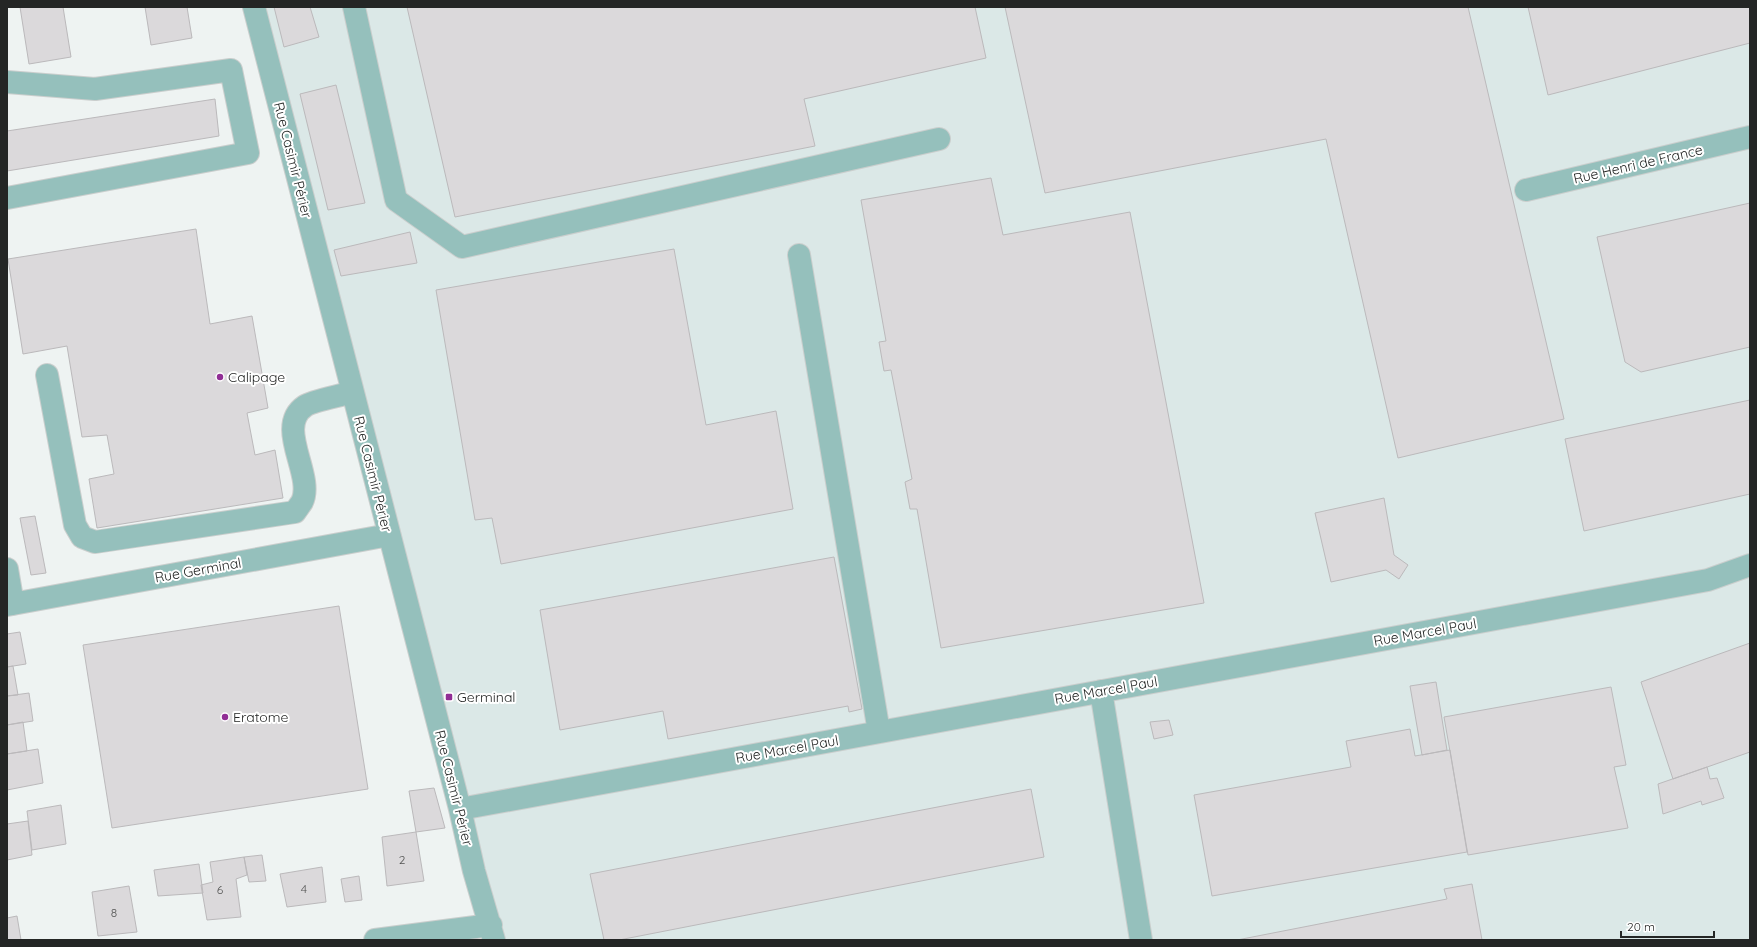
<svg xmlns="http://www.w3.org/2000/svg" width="1757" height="947" viewBox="0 0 1757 947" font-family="Quicksand,sans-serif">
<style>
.built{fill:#dbe8e7}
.building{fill:#dbd9db;stroke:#bbb9bb}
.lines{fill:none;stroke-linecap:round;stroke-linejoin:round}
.minor-casing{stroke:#cacecd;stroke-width:24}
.minor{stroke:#95c0bc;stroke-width:22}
.poi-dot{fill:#912e95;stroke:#fff;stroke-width:1.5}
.labels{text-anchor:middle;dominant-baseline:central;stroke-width:4;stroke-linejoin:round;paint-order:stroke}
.number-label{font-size:12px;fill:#525352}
.street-label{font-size:14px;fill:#242625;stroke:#fff}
.poi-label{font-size:14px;fill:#242625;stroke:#fff;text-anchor:start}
</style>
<rect width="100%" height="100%" fill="#eef3f2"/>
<!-- built -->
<path class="built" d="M 254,7 L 1750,7 L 1750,940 L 497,940 Z"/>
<!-- building -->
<path class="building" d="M 20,7 L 63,7 L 71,57 L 29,64 Z
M 145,7 L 187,7 L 192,38 L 151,45 Z
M 274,7 L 310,7 L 319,37 L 284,47 Z
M 407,7 L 975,7 L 986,58 L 804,99 L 815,146 L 455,217 Z
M 1005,7 L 1468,7 L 1564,419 L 1398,458 L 1326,139 L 1045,193 Z
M 1528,7 L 1750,7 L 1750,43 L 1548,95 Z
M 336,85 L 365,203 L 328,210 L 300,94 Z
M 215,99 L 219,136 L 7,171 L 7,131 Z
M 991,178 L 1003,235 L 1130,212 L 1204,603 L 941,648 L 917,509 L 910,509 L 905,482 L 912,479 L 891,370 L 884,371 L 879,342 L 886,341 L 861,200 Z
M 1750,203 L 1750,347 L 1641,372 L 1625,362 L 1597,237 Z
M 196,229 L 210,324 L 252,316 L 268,408 L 247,413 L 255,455 L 275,450 L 283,498 L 97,528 L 89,479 L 114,474 L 107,435 L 82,437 L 67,346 L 23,354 L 8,259 Z
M 410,232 L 417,263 L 341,276 L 334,250 Z
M 674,249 L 706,425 L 776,411 L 793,509 L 501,564 L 492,518 L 475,520 L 436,290 Z
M 1750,400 L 1750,494 L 1584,531 L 1565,439 Z
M 1384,498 L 1394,555 L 1408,565 L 1399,579 L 1386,570 L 1331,582 L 1315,513 Z
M 35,516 L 46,573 L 31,575 L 20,518 Z
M 834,557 L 862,709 L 849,712 L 848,706 L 668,739 L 663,711 L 560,730 L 540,610 Z
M 339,606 L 368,789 L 112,828 L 83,645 Z
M 20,632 L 26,664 L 7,667 L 7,634 Z
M 1750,643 L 1750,752 L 1673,779 L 1641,682 Z
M 13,666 L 18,695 L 7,696 L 7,667 Z
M 1436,682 L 1447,750 L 1422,755 L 1410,686 Z
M 1611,687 L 1626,765 L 1614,767 L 1628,828 L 1468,855 L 1444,717 Z
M 29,693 L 33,721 L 7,725 L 7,696 Z
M 1169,720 L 1173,735 L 1154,739 L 1150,722 Z
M 23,722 L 27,751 L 7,754 L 7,725 Z
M 1410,729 L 1415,756 L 1450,750 L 1467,852 L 1212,896 L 1194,795 L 1351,767 L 1346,741 Z
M 38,749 L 43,783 L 7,790 L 7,754 Z
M 1707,767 L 1710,779 L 1717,778 L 1724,798 L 1702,805 L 1701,801 L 1663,814 L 1658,784 Z
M 434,788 L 445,828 L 416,832 L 409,791 Z
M 1031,789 L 1044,857 L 619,940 L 604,940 L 590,874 Z
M 61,805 L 66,844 L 32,850 L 27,811 Z
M 28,821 L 32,855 L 7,860 L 7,824 Z
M 416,832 L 424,881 L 387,886 L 382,837 Z
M 262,855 L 266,881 L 249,882 L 244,857 Z
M 244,857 L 247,875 L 236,879 L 241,917 L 207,920 L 201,885 L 213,882 L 210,862 Z
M 199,864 L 203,893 L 158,896 L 154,870 Z
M 322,867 L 326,902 L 287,907 L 280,874 Z
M 359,876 L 362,900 L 345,902 L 341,879 Z
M 1472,884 L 1482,940 L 1237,940 L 1447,899 L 1444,889 Z
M 129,886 L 137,932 L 98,936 L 92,892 Z
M 17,916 L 21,940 L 7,940 L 7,918 Z"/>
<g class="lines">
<defs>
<path id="minor" d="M 254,7 L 460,809 L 474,871 L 494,940
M 354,7 L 396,200 L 462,247 L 939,139
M 7,82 L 95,89 L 231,70 L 248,153 L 7,198
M 1526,190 L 1750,137
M 799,255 L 879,732
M 47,375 L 75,525 L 82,537 L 95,542 L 295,512 C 297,509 300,505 302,502 C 315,475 274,427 305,406 C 314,400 341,396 352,392
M 7,569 L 13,604
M 7,605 L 389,535
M 1101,691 L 1141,940
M 460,809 L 1708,580 L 1750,565
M 375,940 L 491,925"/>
</defs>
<!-- minor casing -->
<use href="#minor" class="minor-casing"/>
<!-- minor -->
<use href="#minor" class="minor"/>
</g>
<!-- markers -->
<g class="poi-dot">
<circle cx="220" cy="377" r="4"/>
<rect x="445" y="693" width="8" height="8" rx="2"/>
<circle cx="225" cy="717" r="4"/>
</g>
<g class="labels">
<!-- number labels -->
<g class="number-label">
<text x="402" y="859">2</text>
<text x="304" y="888">4</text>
<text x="220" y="889">6</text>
<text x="114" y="912">8</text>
</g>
<!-- street labels -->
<g class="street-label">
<text transform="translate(293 160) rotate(76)">Rue Casimir Périer</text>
<text transform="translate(1638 164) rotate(-13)">Rue Henri de France</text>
<text transform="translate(373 474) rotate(76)">Rue Casimir Périer</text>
<text transform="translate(198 570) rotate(-10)">Rue Germinal</text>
<text transform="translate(1425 632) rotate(-10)">Rue Marcel Paul</text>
<text transform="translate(1106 690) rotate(-10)">Rue Marcel Paul</text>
<text transform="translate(787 749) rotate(-10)">Rue Marcel Paul</text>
<text transform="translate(454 788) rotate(76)">Rue Casimir Périer</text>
</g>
<!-- poi labels -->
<g class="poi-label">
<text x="228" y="377">Calipage</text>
<text x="457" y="697">Germinal</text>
<text x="233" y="717">Eratome</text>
</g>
</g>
<!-- border -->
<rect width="1757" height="947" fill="none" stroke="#242625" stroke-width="16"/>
<!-- scale -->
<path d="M1621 931v6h93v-6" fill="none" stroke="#242625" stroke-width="2"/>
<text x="1627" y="931" font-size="12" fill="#242625" stroke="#ffffff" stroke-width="3" paint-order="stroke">20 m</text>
</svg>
